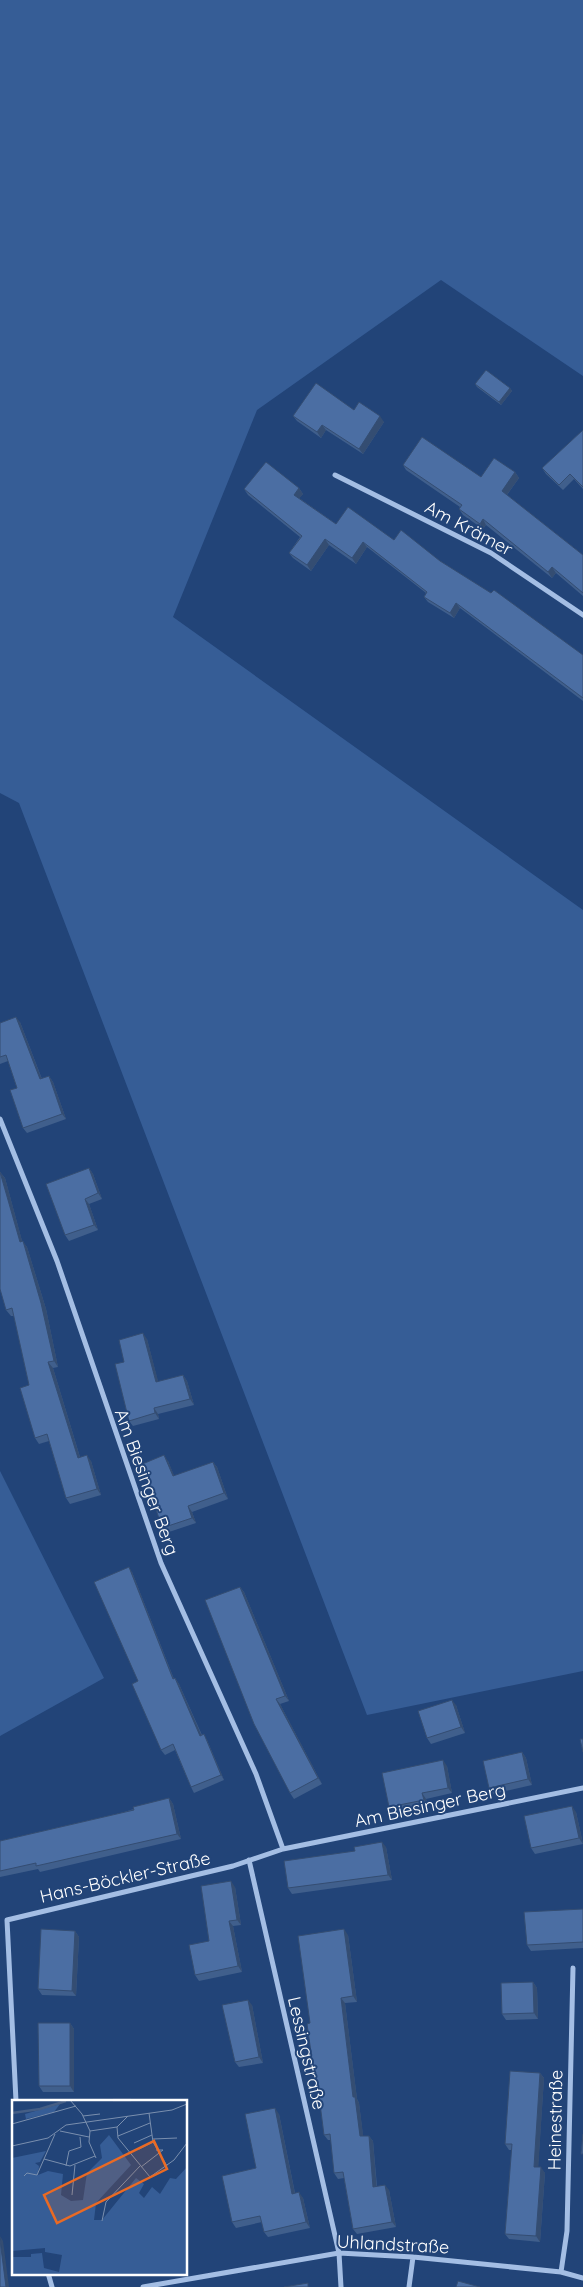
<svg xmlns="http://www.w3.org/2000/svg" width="583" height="2287" viewBox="0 0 583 2287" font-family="Quicksand,sans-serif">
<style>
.green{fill:#365d96}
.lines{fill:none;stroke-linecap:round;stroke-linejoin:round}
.minor{stroke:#a4bee4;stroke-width:5}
.wall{fill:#405f8c}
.shaded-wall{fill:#344d72}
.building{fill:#4b6ea3;stroke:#344d72}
.labels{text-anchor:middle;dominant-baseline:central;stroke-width:4;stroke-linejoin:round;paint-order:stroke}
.street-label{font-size:18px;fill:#fff;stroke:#224478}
.inset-river{fill:none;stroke:#455e85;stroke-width:2.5}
.inset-road{fill:none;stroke:#7a8fae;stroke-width:1}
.view{fill:#ea6a24;fill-opacity:0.15;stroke:#ea6a24;stroke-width:2.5}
.inset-edge{fill:none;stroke:#fff;stroke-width:2.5}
</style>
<rect width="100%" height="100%" fill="#224478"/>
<!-- green -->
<path class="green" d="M 0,0 L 583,0 L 583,376 L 441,280 L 257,410 L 173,617 L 583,910 L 583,1671 L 367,1715 L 19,803 L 0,793 Z
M 0,1471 L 104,1678 L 0,1736 Z"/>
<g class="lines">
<!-- minor -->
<path class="minor" d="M 335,475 L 491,553 L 583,615
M 0,1119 L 57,1261 L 161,1563 L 256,1774 L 283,1849
M 249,1860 L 339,2253 L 341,2287
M 16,2101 L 7,1920 L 233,1866 L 283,1849 L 583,1788
M 561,2272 L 567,2231 L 573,1968
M 48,2273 L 52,2287
M 143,2287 L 339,2253 L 413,2257 L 561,2272 L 583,2278
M 409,2287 L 413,2257"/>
</g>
<!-- wall -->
<path class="wall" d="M 475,384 L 510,388 L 512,391 L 501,405 L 477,387 Z
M 354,410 L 384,422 L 363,454 L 326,430 L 321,438 L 297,421 L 293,416 Z
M 583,430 L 583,489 L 574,479 L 563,490 L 546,474 L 542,468 Z
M 403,465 L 481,477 L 515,472 L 519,478 L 507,495 L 583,555 L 583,596 L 556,573 L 552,578 L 486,525 L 483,529 L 463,515 L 459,509 L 460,507 L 406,470 Z
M 299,488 L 303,494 L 299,498 L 336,524 L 394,540 L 440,561 L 583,655 L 583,701 L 460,608 L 454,618 L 428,602 L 424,597 L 426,593 L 367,547 L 356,564 L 329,545 L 311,571 L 293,558 L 289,553 L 300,537 L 248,495 L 244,489 Z
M 20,1022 L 42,1079 L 49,1076 L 53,1082 L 66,1119 L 27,1133 L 23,1128 L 17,1088 L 8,1061 L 0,1064 L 0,1023 Z
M 89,1168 L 93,1174 L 102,1199 L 89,1204 L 98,1230 L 69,1241 L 65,1235 Z
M 0,1172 L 5,1178 L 22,1241 L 27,1247 L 46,1309 L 58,1367 L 53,1368 L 80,1457 L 91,1461 L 101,1495 L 70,1504 L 66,1498 L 49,1441 L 39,1444 L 35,1438 L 29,1385 L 14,1316 L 11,1316 L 6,1310 Z
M 147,1339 L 158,1382 L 183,1375 L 187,1381 L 194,1405 L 158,1414 L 159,1419 L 133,1426 L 129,1421 L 124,1362 Z
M 168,1461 L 174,1476 L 213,1462 L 217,1467 L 228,1499 L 192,1512 L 196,1523 L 166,1533 L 162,1528 Z
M 132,1572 L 174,1679 L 175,1678 L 179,1684 L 202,1735 L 207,1740 L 224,1780 L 194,1793 L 191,1787 L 175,1750 L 165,1755 L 161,1750 L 138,1681 Z
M 240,1587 L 244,1592 L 289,1701 L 280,1704 L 322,1784 L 294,1799 L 290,1793 Z
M 456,1705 L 465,1733 L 431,1744 L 427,1738 Z
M 522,1752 L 526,1758 L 532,1785 L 493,1794 L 489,1788 Z
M 447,1766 L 452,1793 L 426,1799 L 428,1805 L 393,1812 L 389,1807 Z
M 169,1798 L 173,1804 L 181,1839 L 40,1872 L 38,1869 L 0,1877 L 0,1841 L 121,1813 Z
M 576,1812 L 583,1844 L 535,1854 L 531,1848 Z
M 386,1847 L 392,1880 L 292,1894 L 288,1888 L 355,1851 Z
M 235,1887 L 241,1925 L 233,1926 L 242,1972 L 199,1981 L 195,1975 L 209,1941 Z
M 583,1909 L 583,1948 L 531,1951 L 527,1945 Z
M 75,1931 L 79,1937 L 76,1996 L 42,1995 L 38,1989 Z
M 348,1935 L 357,2002 L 345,2003 L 357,2099 L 359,2103 L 363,2136 L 369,2136 L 373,2141 L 377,2186 L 389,2190 L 396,2227 L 357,2234 L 353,2229 L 344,2178 L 338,2179 L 334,2173 L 331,2140 L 328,2140 L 324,2135 L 319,2093 L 316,2088 Z
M 533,1982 L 537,1988 L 538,2019 L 506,2020 L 502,2014 Z
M 252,2005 L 263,2063 L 239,2067 L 235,2062 Z
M 70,2023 L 74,2029 L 74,2092 L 43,2092 L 39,2086 Z
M 540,2073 L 544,2078 L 538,2167 L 545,2173 L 540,2242 L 509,2239 L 505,2234 L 512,2150 L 509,2150 L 505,2144 Z
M 279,2114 L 295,2193 L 303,2198 L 310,2228 L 268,2237 L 264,2232 L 262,2222 L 236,2228 L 232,2222 L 256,2168 Z"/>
<!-- shaded-wall -->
<path class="shaded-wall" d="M 510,388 L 512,391 L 501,405 L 499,402 Z
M 380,416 L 384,422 L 363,454 L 359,449 Z
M 322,425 L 326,430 L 321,438 L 317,432 Z
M 515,472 L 519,478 L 506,496 L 502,491 Z
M 299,488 L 303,494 L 298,500 L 294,495 Z
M 483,519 L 486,525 L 483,529 L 480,524 Z
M 325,539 L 329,545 L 311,571 L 307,565 Z
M 363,542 L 367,547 L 356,564 L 352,558 Z
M 552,567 L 556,573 L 552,578 L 548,572 Z
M 456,603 L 460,608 L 454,618 L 450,613 Z
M 16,1017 L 20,1022 L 44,1085 L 40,1079 Z
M 49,1076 L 53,1082 L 66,1119 L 62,1114 Z
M 89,1168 L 93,1174 L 102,1199 L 98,1193 Z
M 0,1172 L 5,1178 L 24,1248 L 20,1242 Z
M 85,1199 L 89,1204 L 98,1230 L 94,1225 Z
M 23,1241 L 27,1247 L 46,1309 L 58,1367 L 54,1361 Z
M 143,1333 L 147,1339 L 160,1388 L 156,1382 Z
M 48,1362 L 53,1368 L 82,1464 L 78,1458 Z
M 183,1375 L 187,1381 L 194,1405 L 190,1399 Z
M 154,1408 L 158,1414 L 159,1419 L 155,1413 Z
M 87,1455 L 91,1461 L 101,1495 L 97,1489 Z
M 164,1455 L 168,1461 L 177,1482 L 173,1476 Z
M 213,1462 L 217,1467 L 228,1499 L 224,1493 Z
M 188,1506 L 192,1512 L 196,1523 L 192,1518 Z
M 129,1567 L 132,1572 L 176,1685 L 173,1679 Z
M 240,1587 L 244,1592 L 289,1701 L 285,1696 Z
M 175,1678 L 179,1684 L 204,1741 L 200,1736 Z
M 276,1699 L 280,1704 L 322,1784 L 318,1778 Z
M 452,1700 L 456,1705 L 465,1733 L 461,1727 Z
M 204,1734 L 207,1740 L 224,1780 L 221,1775 Z
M 522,1752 L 526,1758 L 532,1785 L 528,1779 Z
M 443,1760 L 447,1766 L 452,1793 L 448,1788 Z
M 422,1793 L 426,1799 L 428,1805 L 424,1800 Z
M 169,1798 L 173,1804 L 181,1839 L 177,1834 Z
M 572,1806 L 576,1812 L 583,1844 L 579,1838 Z
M 382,1842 L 386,1847 L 392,1880 L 388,1875 Z
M 231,1881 L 235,1887 L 241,1925 L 237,1920 Z
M 229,1921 L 233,1926 L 242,1972 L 238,1966 Z
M 344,1929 L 348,1935 L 357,2002 L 353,1996 Z
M 75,1931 L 79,1937 L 76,1996 L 72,1991 Z
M 533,1982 L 537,1988 L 538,2019 L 534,2013 Z
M 341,1998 L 345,2003 L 357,2099 L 359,2103 L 364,2142 L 360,2136 L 353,2097 Z
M 248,2000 L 252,2005 L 263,2063 L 259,2057 Z
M 70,2023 L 74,2029 L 74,2092 L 70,2086 Z
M 540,2073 L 544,2078 L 538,2172 L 534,2167 Z
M 275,2108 L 279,2114 L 296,2199 L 292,2194 Z
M 369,2136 L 373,2141 L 377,2192 L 373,2187 Z
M 541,2167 L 545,2173 L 540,2242 L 536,2236 Z
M 385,2185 L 389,2190 L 396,2227 L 392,2222 Z
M 299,2192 L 303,2198 L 310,2228 L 306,2222 Z
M 0,2236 L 3,2241 L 9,2287 L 6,2287 Z"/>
<!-- building -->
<path class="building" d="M 486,370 L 510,388 L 499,402 L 475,384 Z
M 316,383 L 354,410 L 359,402 L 380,416 L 359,449 L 322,425 L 317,432 L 293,416 Z
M 583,430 L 583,487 L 570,474 L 559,485 L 542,468 Z
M 422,437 L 481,477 L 494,458 L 515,472 L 502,491 L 583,555 L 583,593 L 552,567 L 548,572 L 483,519 L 480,524 L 459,509 L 462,505 L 403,465 Z
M 266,462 L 299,488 L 294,495 L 336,524 L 348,507 L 394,540 L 401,530 L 440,561 L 491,593 L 494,590 L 583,655 L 583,698 L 456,603 L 450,613 L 424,597 L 427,592 L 363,542 L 352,558 L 325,539 L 307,565 L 289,553 L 302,536 L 244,489 Z
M 16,1017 L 40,1079 L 49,1076 L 62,1114 L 23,1128 L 10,1090 L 17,1088 L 6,1055 L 0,1057 L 0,1023 Z
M 89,1168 L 98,1193 L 85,1199 L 94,1225 L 65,1235 L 46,1184 Z
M 0,1172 L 20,1242 L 23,1241 L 41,1303 L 54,1361 L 48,1362 L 78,1458 L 87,1455 L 97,1489 L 66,1498 L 47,1434 L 35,1438 L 20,1388 L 29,1385 L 12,1308 L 6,1310 L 0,1289 Z
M 143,1333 L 156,1382 L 183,1375 L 190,1399 L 154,1408 L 155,1413 L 129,1421 L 115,1364 L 124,1362 L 119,1340 Z
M 164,1455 L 173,1476 L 213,1462 L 224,1493 L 188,1506 L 192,1518 L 162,1528 L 153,1500 L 155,1499 L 140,1465 Z
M 129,1567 L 173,1679 L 175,1678 L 200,1736 L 204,1734 L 221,1775 L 191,1787 L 173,1744 L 161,1750 L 132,1684 L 138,1681 L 94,1582 Z
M 240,1587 L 285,1696 L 276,1699 L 318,1778 L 290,1793 L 254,1724 L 205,1600 Z
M 452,1700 L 461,1727 L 427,1738 L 418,1711 Z
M 580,1739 L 583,1739 L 583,1752 Z
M 522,1752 L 528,1779 L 489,1788 L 483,1761 Z
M 443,1760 L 448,1788 L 422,1793 L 424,1800 L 389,1807 L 382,1773 Z
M 169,1798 L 177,1834 L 36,1866 L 36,1863 L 0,1871 L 0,1841 L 121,1813 L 134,1810 L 133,1807 Z
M 572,1806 L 579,1838 L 531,1848 L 524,1816 Z
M 382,1842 L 388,1875 L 288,1888 L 284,1861 L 355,1851 L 354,1847 Z
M 231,1881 L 237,1920 L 229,1921 L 238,1966 L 195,1975 L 189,1945 L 209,1941 L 201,1886 Z
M 583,1909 L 583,1942 L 527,1945 L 524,1912 Z
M 41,1929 L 75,1931 L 72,1991 L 38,1989 Z
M 344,1929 L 353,1996 L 341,1998 L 353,2097 L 355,2097 L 360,2136 L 369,2136 L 373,2187 L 385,2185 L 392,2222 L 353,2229 L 343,2172 L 334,2173 L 330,2134 L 324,2135 L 318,2088 L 316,2088 L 307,2024 L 310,2023 L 298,1936 Z
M 533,1982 L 534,2013 L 502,2014 L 501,1983 Z
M 248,2000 L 259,2057 L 235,2062 L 222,2005 Z
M 38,2023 L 70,2023 L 70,2086 L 39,2086 Z
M 510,2071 L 540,2073 L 534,2167 L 541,2167 L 536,2236 L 505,2234 L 512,2144 L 505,2144 Z
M 275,2108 L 292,2194 L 299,2192 L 306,2222 L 264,2232 L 260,2216 L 232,2222 L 222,2176 L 256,2168 L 245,2114 Z
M 583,2134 L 583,2154 L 581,2154 Z
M 0,2240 L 6,2287 L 0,2287 Z
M 458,2281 L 480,2287 L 456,2287 Z
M 308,2283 L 308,2287 L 284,2287 Z"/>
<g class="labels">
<!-- street labels -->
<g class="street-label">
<text transform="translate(469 528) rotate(28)">Am Krämer</text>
<text transform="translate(147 1482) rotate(70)">Am Biesinger Berg</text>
<text transform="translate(430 1805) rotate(-12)">Am Biesinger Berg</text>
<text transform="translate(125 1877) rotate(-13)">Hans-Böckler-Straße</text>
<text transform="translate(307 2053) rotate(77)">Lessingstraße</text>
<text transform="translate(555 2120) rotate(-89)">Heinestraße</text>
<text transform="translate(393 2244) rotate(3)">Uhlandstraße</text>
</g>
</g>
<!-- overview -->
<g transform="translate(12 2100)">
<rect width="175" height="175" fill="#224478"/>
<path d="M 48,4 L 42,12 L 14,19 L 13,14 ZM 97,35 L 119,65 L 84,103 L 82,120 L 90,120 L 124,78 L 132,84 L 127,93 L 132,98 L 140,87 L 148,94 L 158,78 L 164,79 L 175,67 L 175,175 L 0,175 L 0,157 L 19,157 L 19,154 L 30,153 L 32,168 L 47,172 L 50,155 L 33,152 L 33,148 L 0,151 L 0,58 L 34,51 L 28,62 L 23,63 L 27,66 L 26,75 L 36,71 L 51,74 L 49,95 L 59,101 L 71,100 L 75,73 L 90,58 L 88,45 Z" fill="#365d96"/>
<path class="inset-river" d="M 101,0 L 119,0M 0,13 L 28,9 L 54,1"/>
<path class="inset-road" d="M 58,0 L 70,14 L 78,31 L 77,42 L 84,58M 137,13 L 141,42 L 155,66M 71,16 L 88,14M 0,24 L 64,6M 105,27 L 106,38 L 138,77 L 162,60 L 175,43M 48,31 L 77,37M 78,31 L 105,27 L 116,16M 106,36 L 138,23M 141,39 L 165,38M 122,43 L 140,35M 0,46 L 36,38 L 54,25 L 160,10 L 175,4M 127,49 L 141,42M 32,59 L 58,66 L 83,56M 54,66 L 57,51 L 69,47 L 68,37M 129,67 L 151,50 L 144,50M 12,76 L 15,73 L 25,75 L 43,34M 60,95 L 63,65M 90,121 L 94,102 L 128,66"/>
<path class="view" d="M 142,41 L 155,69 L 45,123 L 32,95 Z"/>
<rect width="175" height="175" class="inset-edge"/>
</g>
</svg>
